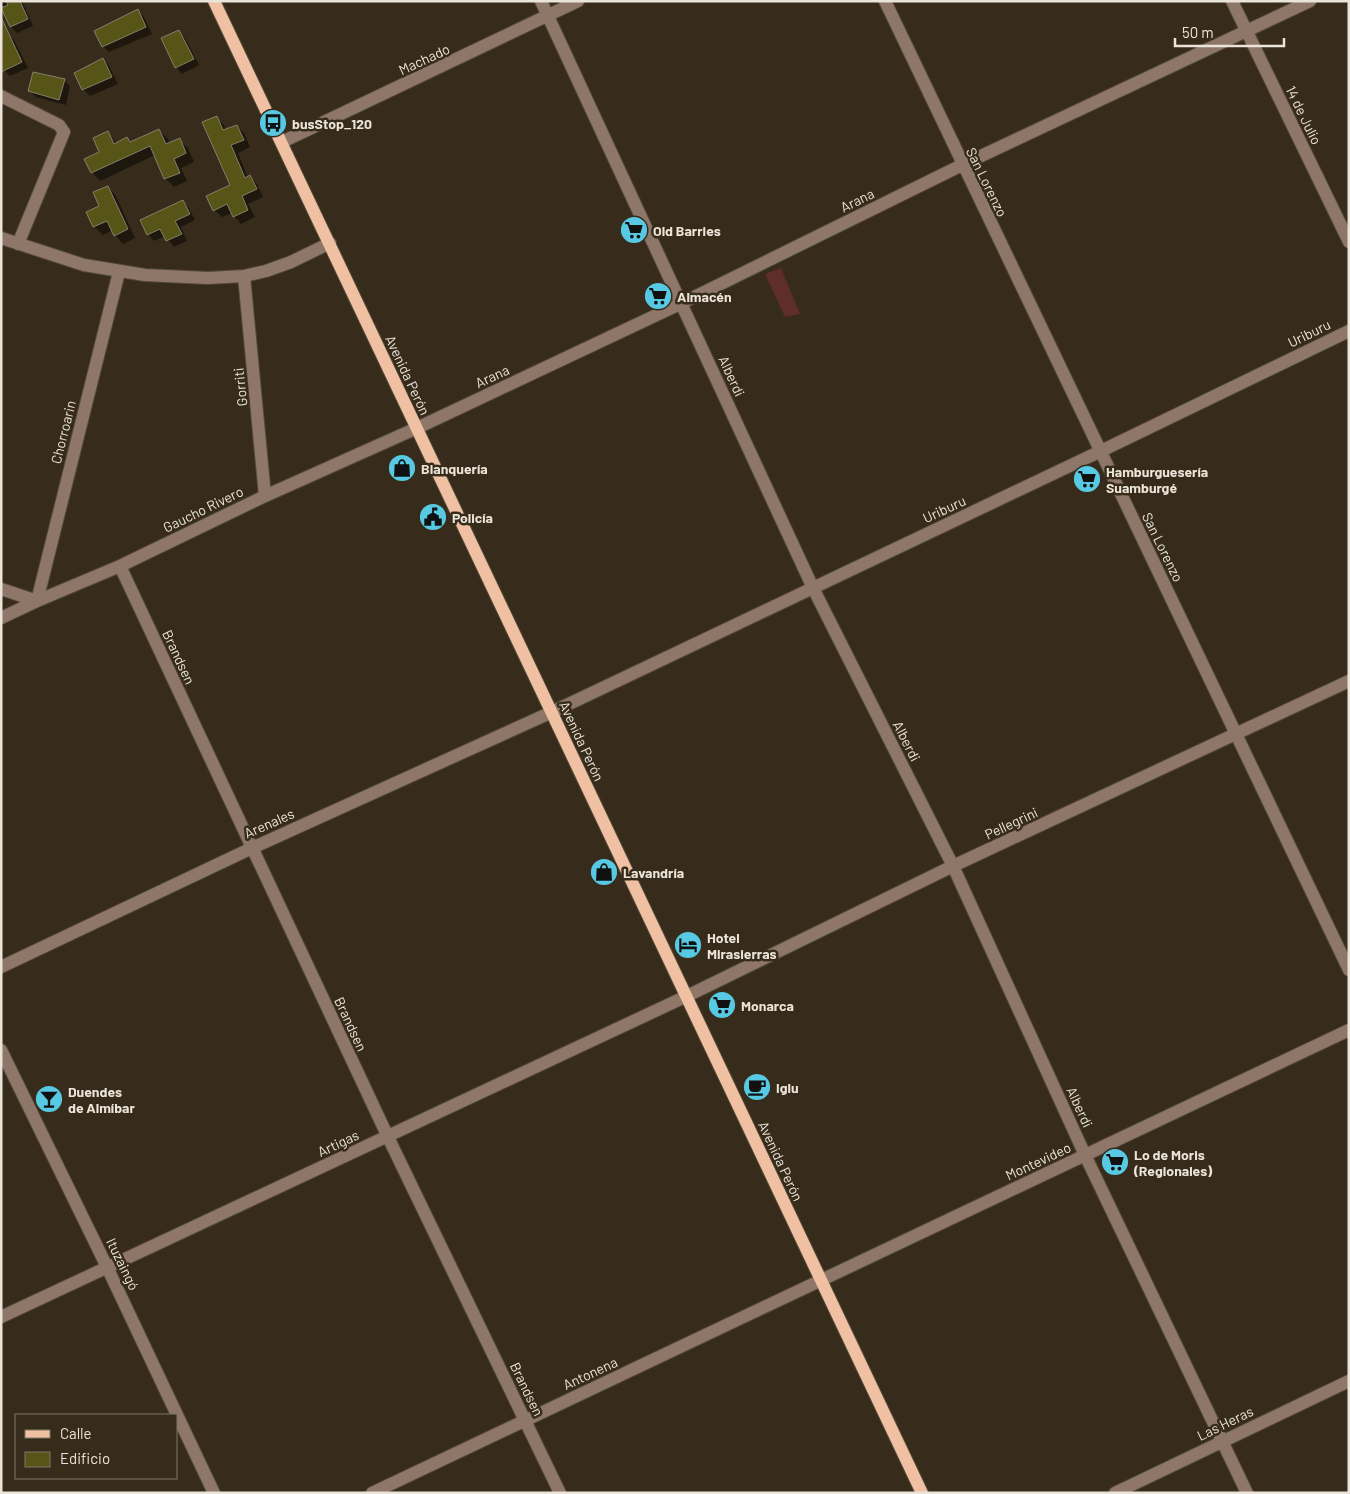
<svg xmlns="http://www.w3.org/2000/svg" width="1350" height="1494" viewBox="0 0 1350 1494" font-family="Barlow,sans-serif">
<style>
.green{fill:#5f2e2b}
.shadow{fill:#0007}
.building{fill:#575418;stroke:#81806a}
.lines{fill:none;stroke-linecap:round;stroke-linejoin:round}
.minor-casing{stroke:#544939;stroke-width:14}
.major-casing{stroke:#544939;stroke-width:14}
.minor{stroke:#8e7769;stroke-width:12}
.major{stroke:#f0c0a3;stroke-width:12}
.labels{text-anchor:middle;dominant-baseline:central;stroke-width:5;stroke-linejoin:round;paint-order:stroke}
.street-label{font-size:14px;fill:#ebe4d9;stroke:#372c1b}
.poi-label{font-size:14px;font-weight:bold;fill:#ebe4d9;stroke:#372c1b;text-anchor:start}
</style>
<rect width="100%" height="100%" fill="#372c1b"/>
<!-- green -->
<path class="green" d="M 781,268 L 800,314 L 785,317 L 765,274 Z"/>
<!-- shadow -->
<path class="shadow" d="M 1,1 L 22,1 L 33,26 L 17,33 L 11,27 Z
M 138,11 L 144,17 L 152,34 L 109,52 L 103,46 Z
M 179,32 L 185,38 L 199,65 L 182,74 L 176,67 Z
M 8,34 L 14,40 L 28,68 L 10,76 L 4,70 Z
M 103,59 L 109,66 L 118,84 L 90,96 L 83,89 L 76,73 Z
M 64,80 L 70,86 L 66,105 L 36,97 L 29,90 Z
M 216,117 L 224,125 L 226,130 L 237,126 L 244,133 L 250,147 L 238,153 L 248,178 L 250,177 L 257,184 L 263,197 L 248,204 L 255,217 L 241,224 L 232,213 L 222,217 L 214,210 L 232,185 Z
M 159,131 L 168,139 L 170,144 L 179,140 L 188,148 L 194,162 L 181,168 L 187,181 L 174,187 L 166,179 L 155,155 L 100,181 L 92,172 L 108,133 L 117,144 L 127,139 L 131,143 Z
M 108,187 L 116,196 L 135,238 L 123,244 L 115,235 L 113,230 L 103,235 L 94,226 Z
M 183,201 L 189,208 L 195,220 L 181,227 L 187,241 L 174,247 L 165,236 L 154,241 L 148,234 Z"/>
<!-- building -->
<path class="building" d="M 6,1 L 20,1 L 28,19 L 10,27 L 1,8 L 8,5 Z
M 138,9 L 146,27 L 102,47 L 94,31 Z
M 1,17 L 22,62 L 1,72 Z
M 179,30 L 194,59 L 175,68 L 161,38 Z
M 103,58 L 112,77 L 82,90 L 74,73 Z
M 33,72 L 65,79 L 59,100 L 28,91 Z
M 217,116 L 223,130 L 237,125 L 244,140 L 231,145 L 245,178 L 250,175 L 257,189 L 242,196 L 248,210 L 233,217 L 227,204 L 213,211 L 206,196 L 230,185 L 202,122 Z
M 159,129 L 166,144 L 180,138 L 186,153 L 174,159 L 180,173 L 164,179 L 150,146 L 91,173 L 84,159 L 99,152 L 93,138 L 108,131 L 114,144 L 127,137 L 130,142 Z
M 108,186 L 128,229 L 114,236 L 107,221 L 93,227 L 86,212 L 99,206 L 93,192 Z
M 183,200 L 190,214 L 175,221 L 182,234 L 166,241 L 160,229 L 147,235 L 140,220 Z"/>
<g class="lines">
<defs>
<path id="minor" d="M 541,1 L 813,588 L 953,866 L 1085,1155 L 1247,1493
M 885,1 L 1349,970
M 1232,1 L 1349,242
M 1,96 L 59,125 L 64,132 L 18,244
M 282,142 L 578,1
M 1,238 L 84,265 L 145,275 L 208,278 L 244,276 L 266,271 L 291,262 L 330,243
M 244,276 L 265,496
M 120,566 L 388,1137 L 560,1493
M 1,589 L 37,601 L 119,272
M 1,618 L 37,601 L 120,566 L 265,496 L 417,428 L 682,303 L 962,165 L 1310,1
M 1,967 L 252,848 L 552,712 L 1101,451 L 1349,331
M 1,1050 L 107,1267 L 214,1493
M 1,1317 L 687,996 L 953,866 L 1349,681
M 372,1493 L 1349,1030
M 1115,1493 L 1349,1381"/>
<path id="major" d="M 214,1 L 922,1493"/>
</defs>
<!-- minor casing -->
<use href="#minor" class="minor-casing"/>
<!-- major casing -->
<use href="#major" class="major-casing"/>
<!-- minor -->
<use href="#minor" class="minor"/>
<!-- major -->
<use href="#major" class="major"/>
</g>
<!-- icons -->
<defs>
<symbol id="bus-disc" viewBox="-11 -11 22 22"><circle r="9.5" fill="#57c9e2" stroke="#372c1b"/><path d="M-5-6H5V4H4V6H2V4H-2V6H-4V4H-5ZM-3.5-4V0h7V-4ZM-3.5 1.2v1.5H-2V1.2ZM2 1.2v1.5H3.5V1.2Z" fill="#111"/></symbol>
<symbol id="supermarket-disc" viewBox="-11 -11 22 22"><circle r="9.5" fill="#57c9e2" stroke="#372c1b"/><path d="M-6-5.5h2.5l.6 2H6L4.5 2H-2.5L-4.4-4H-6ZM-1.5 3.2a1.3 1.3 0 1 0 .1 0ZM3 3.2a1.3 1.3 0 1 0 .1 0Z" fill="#111"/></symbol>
<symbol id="shop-disc" viewBox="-11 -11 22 22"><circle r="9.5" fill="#57c9e2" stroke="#372c1b"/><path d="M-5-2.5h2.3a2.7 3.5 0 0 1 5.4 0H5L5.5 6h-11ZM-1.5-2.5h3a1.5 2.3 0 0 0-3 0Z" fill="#111"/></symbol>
<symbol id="civic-disc" viewBox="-11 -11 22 22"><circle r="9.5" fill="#57c9e2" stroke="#372c1b"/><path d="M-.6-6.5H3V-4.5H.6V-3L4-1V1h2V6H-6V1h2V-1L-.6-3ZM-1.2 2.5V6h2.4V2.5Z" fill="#111"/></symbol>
<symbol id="hotel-disc" viewBox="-11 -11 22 22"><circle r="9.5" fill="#57c9e2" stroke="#372c1b"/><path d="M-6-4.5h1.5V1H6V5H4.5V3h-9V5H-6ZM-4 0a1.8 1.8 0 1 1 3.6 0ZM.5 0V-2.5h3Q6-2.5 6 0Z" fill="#111"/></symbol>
<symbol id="cafe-disc" viewBox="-11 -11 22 22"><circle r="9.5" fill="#57c9e2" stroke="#372c1b"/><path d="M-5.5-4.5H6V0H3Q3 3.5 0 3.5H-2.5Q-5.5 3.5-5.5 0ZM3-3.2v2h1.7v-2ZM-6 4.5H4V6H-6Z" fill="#111"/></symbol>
<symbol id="bar-disc" viewBox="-11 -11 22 22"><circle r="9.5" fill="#57c9e2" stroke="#372c1b"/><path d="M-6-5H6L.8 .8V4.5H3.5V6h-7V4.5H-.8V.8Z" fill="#111"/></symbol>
</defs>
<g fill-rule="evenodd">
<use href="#bus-disc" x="257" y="107" width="32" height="32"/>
<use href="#supermarket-disc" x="618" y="214" width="32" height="32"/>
<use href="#supermarket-disc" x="642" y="280" width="32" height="32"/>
<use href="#shop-disc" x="386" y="452" width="32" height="32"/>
<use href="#supermarket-disc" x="1071" y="463" width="32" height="32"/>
<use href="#civic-disc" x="417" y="501" width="32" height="32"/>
<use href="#shop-disc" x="588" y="856" width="32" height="32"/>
<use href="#hotel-disc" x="672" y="929" width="32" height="32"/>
<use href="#supermarket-disc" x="706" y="989" width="32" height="32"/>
<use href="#cafe-disc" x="741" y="1071" width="32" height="32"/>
<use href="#bar-disc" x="33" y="1083" width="32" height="32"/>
<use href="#supermarket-disc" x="1099" y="1146" width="32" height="32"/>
</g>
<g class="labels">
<!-- street labels -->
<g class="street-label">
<text transform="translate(424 59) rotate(-25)">Machado</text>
<text transform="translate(1304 115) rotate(64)">14 de Julio</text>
<text transform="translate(987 182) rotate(64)">San Lorenzo</text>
<text transform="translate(857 200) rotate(-26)">Arana</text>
<text transform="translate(1309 333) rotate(-26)">Uriburu</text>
<text transform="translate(408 375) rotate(65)">Avenida Perón</text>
<text transform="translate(492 376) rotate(-25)">Arana</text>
<text transform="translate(732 376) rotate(65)">Alberdi</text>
<text transform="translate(240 387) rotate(-96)">Gorriti</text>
<text transform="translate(63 432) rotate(-76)">Chorroarin</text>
<text transform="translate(203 509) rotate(-26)">Gaucho Rivero</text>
<text transform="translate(944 509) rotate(-25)">Uriburu</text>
<text transform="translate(1163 547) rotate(64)">San Lorenzo</text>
<text transform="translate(179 657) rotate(65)">Brandsen</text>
<text transform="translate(582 741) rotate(65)">Avenida Perón</text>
<text transform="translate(907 741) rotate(63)">Alberdi</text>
<text transform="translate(269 823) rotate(-24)">Arenales</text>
<text transform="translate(1011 823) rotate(-25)">Pellegrini</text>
<text transform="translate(351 1024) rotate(65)">Brandsen</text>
<text transform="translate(1080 1107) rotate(65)">Alberdi</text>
<text transform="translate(338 1143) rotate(-25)">Artigas</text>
<text transform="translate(781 1161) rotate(65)">Avenida Perón</text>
<text transform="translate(1038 1161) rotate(-25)">Montevideo</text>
<text transform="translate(123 1264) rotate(64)">Ituzaingó</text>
<text transform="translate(590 1373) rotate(-25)">Antonena</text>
<text transform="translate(527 1389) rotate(64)">Brandsen</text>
<text transform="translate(1225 1423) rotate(-26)">Las Heras</text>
</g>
<!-- poi labels -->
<g class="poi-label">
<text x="292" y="123">busStop_120</text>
<text x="653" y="230">Old Barries</text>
<text x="677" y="296">Almacén</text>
<text x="421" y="468">Bianquería</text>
<text x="1106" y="471">Hamburguesería<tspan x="1106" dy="16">Suamburgé</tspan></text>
<text x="452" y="517">Policía</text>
<text x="623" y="872">Lavandría</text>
<text x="707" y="937">Hotel<tspan x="707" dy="16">Mirasierras</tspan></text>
<text x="741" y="1005">Monarca</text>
<text x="776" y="1087">Iglu</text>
<text x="68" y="1091">Duendes<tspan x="68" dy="16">de Almíbar</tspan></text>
<text x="1134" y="1154">Lo de Moris<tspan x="1134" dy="16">(Regionales)</tspan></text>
</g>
</g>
<!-- border -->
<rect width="1350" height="1494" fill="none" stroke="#ebe4d9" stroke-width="5"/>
<!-- legend -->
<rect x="15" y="1414" width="162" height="65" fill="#372c1b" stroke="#7f7667"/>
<rect x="25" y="1430" width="25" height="8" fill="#f0c0a3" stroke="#7f7667"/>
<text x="60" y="1439" font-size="15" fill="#ebe4d9">Calle</text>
<rect x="25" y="1452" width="25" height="15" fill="#575418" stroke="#7f7667"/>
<text x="60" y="1464" font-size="15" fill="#ebe4d9">Edificio</text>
<!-- scale -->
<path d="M1175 38v8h109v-8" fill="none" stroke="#ebe4d9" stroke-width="2.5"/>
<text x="1182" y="38" font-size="15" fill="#ebe4d9" stroke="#372c1b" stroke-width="4" paint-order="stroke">50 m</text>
</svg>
